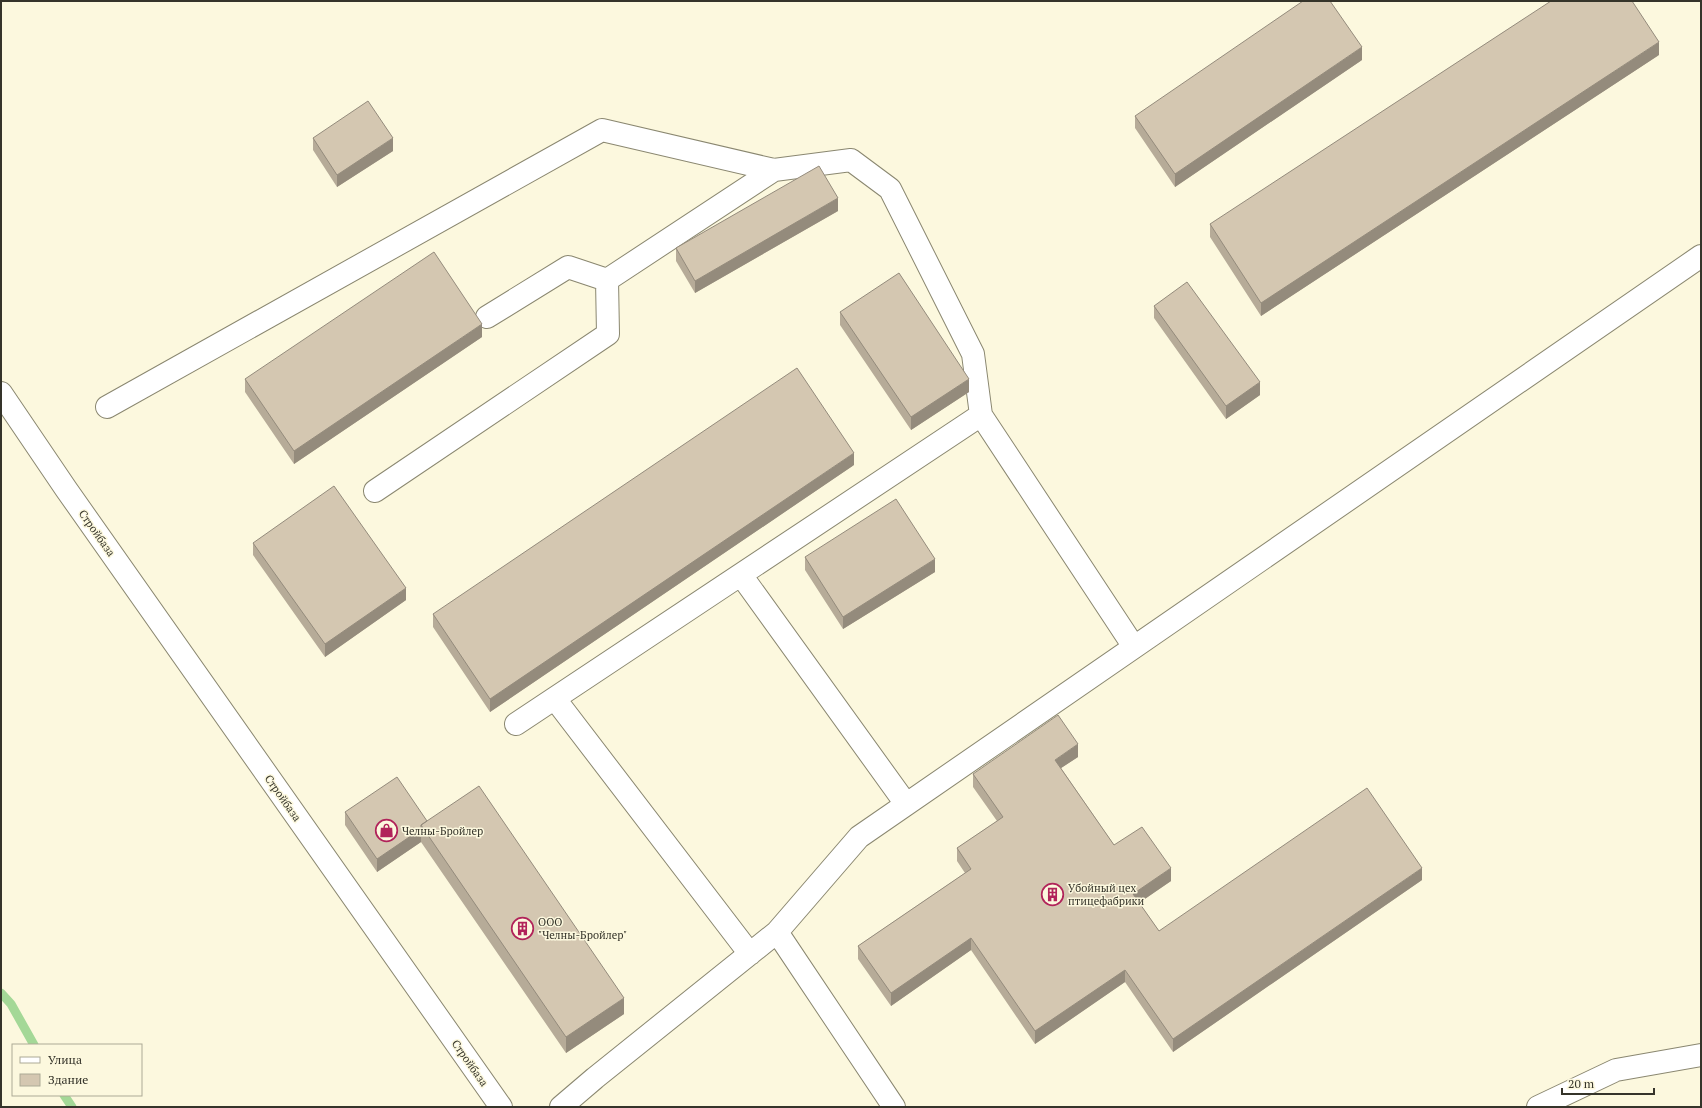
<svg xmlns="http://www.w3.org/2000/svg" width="1702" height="1108" viewBox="0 0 1702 1108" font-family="'PT Serif',serif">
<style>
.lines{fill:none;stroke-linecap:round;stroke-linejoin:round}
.stream{stroke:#a4d897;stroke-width:9}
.minor-casing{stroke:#8a8770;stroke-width:24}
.minor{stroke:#fff;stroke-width:22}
.wall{fill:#b6ab98}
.shaded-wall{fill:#948b7c}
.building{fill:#d4c7b1;stroke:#948b7c}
.labels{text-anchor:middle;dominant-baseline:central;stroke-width:3;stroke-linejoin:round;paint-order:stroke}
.street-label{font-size:11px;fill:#35342a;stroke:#fcf8de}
.poi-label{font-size:11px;fill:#35342a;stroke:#fcf8de;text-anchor:start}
</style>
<rect width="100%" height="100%" fill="#fcf8de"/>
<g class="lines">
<!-- stream -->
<path class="stream" d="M 1,993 L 11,1004 L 34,1045
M 64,1095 L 72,1107"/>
<defs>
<path id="minor" d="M 487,317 L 568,267 L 607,280 L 774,170 L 851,160 L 890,189 L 973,354 L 981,415 L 1134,647
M 1,393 L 66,489 L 501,1107
M 107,407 L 602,130 L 774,170
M 375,491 L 608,334 L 607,280
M 741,575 L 906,804
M 555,699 L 750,954
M 516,724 L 981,415
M 777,932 L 894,1107
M 561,1107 L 595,1078 L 777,932 L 859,837 L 1701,256
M 1538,1107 L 1616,1070 L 1701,1055"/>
</defs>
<!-- minor casing -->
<use href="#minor" class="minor-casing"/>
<!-- minor -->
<use href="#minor" class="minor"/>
</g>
<!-- wall -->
<path class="wall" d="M 1659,55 L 1261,316 L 1210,237 L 1210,224 Z
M 1362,60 L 1175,187 L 1135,128 L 1135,116 Z
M 313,138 L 393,151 L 337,187 L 313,150 Z
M 838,211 L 695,293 L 676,261 L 676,248 Z
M 1154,306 L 1260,395 L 1226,419 L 1154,318 Z
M 840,312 L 969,392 L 911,430 L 840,325 Z
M 482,337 L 294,464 L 245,392 L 245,379 Z
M 854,465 L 490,712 L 433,627 L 433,614 Z
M 253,543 L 406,600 L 325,657 L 253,555 Z
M 805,557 L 935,572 L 843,629 L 805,570 Z
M 1078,757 L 1061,768 L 1114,845 L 1171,881 L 1139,903 L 1159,931 L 1422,880 L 1173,1052 L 1125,982 L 1035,1044 L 971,950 L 891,1006 L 858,959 L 858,946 L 965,873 L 957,861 L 957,848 L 997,821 L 973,787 L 973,774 Z
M 345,812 L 427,821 L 624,1014 L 566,1053 L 421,842 L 377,872 L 345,825 Z"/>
<!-- shaded-wall -->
<path class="shaded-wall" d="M 1659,42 L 1659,55 L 1261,316 L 1261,303 Z
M 1362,47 L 1362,60 L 1175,187 L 1175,174 Z
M 393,138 L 393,151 L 337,187 L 337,175 Z
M 838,198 L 838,211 L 695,293 L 695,281 Z
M 482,324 L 482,337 L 294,464 L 294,451 Z
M 969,379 L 969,392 L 911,430 L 911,417 Z
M 1260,382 L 1260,395 L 1226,419 L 1226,406 Z
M 854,453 L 854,465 L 490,712 L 490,699 Z
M 935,559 L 935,572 L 843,629 L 843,617 Z
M 406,588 L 406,600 L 325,657 L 325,644 Z
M 1078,744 L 1078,757 L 1055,772 L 1055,760 Z
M 421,829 L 421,842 L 377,872 L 377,859 Z
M 1171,868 L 1171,881 L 1133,907 L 1133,894 Z
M 1422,868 L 1422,880 L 1173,1052 L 1173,1039 Z
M 971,938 L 971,950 L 891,1006 L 891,993 Z
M 1125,970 L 1125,982 L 1035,1044 L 1035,1031 Z
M 624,998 L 624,1014 L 566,1053 L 566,1037 Z"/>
<!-- building -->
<path class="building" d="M 1303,1 L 1330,1 L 1362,47 L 1175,174 L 1135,116 Z
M 1551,1 L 1632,1 L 1659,42 L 1261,303 L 1210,224 Z
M 368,101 L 393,138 L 337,175 L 313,138 Z
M 819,166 L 838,198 L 695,281 L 676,248 Z
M 434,252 L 482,324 L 294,451 L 245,379 Z
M 899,273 L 969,379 L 911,417 L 840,312 Z
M 1187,282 L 1260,382 L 1226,406 L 1154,306 Z
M 797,368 L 854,453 L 490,699 L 433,614 Z
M 334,486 L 406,588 L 325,644 L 253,543 Z
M 896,499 L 935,559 L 843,617 L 805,557 Z
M 1058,715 L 1078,744 L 1055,760 L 1114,845 L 1142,827 L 1171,868 L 1133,894 L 1159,931 L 1367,788 L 1422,868 L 1173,1039 L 1125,970 L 1035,1031 L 971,938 L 891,993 L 858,946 L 971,869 L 957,848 L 1003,817 L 973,774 Z
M 397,777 L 427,821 L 421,825 L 421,829 L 377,859 L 345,812 Z
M 479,786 L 624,998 L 566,1037 L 421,825 Z"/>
<!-- icons -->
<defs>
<symbol id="shop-ring" viewBox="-11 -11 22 22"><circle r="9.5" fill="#fcf8de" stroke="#b1235a" stroke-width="1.5"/><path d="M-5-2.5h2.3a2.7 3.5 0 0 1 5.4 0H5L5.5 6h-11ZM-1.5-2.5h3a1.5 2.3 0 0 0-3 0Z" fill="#b1235a"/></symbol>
<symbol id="building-ring" viewBox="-11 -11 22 22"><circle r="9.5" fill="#fcf8de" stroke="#b1235a" stroke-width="1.5"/><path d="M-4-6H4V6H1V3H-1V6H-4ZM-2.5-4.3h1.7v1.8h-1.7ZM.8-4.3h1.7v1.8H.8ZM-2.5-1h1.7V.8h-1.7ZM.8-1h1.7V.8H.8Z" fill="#b1235a"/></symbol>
</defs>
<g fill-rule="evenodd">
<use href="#shop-ring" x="374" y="818" width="25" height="25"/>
<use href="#building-ring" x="1040" y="882" width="25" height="25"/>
<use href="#building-ring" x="510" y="916" width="25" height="25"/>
</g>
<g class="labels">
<!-- street labels -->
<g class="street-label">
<text transform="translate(97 533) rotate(55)">Стройбаза</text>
<text transform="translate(283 798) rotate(55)">Стройбаза</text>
<text transform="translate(470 1063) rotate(55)">Стройбаза</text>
</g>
<!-- poi labels -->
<g class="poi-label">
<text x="402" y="831">Челны-Бройлер</text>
<text x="1068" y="888">Убойный цех<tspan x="1068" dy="13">птицефабрики</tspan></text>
<text x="538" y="922">ООО<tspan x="538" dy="13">"Челны-Бройлер"</tspan></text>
</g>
</g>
<!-- border -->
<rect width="1702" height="1108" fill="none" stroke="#35342a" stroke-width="4"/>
<!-- legend -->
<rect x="12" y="1044" width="130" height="52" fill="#fcf8de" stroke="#acaa96"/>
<rect x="20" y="1057" width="20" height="6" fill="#ffffff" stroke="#acaa96"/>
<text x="48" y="1064" font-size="12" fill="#35342a">Улица</text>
<rect x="20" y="1074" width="20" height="12" fill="#d4c7b1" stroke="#acaa96"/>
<text x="48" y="1084" font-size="12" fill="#35342a">Здание</text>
<!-- scale -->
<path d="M1562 1088v6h92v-6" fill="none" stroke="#35342a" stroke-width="2"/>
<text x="1568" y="1088" font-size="12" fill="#35342a" stroke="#fcf8de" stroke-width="3" paint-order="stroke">20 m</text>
</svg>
